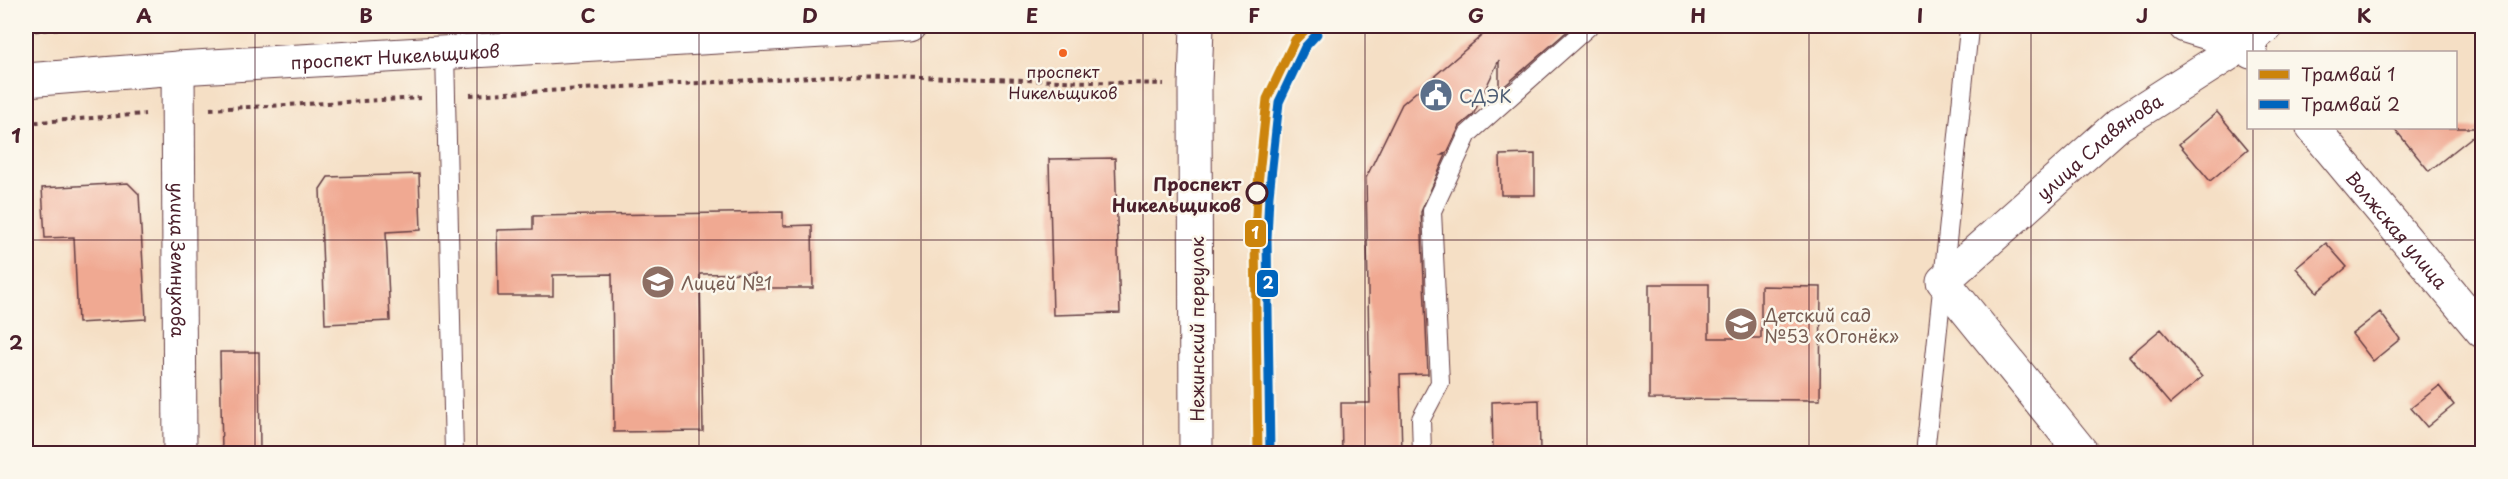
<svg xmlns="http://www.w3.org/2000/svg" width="2508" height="479" viewBox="0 0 2508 479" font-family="'Playpen Sans',sans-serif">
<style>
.building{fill:#f0a992}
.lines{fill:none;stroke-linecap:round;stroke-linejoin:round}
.service-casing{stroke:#643c42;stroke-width:20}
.minor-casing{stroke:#643c42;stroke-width:35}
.path{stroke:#643c42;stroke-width:4;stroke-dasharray:4.5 4.5;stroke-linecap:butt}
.service{stroke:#fff;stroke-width:18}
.minor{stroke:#fff;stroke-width:33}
.tram-1-casing{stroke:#fbf7ec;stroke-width:14}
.tram-2-casing{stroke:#fbf7ec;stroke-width:14}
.tram-1{stroke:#cc840b;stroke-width:9}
.tram-2{stroke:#0065bd;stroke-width:9}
.grid{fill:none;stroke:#4a1f2b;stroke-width:1.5;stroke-opacity:0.55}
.bus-dot{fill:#f26522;stroke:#fbf7ec;stroke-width:2}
.stop-dot{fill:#fbf7ec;stroke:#4a1f2b;stroke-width:3}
.labels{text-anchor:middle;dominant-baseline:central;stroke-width:5;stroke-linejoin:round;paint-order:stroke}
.bus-label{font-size:16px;fill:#4a1f2b;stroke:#fbf7ec}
.street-label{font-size:18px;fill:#4a1f2b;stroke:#fbf7ec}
.service-label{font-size:18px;fill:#4e5e75;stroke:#fbf7ec;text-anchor:start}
.stop-label{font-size:18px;font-weight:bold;fill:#4a1f2b;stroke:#fbf7ec;text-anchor:end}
.education-label{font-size:18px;fill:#785e54;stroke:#fbf7ec;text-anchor:start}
.line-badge{stroke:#fbf7ec;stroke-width:2}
.badge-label{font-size:16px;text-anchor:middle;font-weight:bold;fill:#fff}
.neatline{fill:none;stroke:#4a1f2b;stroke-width:2}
.grid-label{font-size:20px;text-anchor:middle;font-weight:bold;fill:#4a1f2b}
</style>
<rect width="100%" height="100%" fill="#fbf7ec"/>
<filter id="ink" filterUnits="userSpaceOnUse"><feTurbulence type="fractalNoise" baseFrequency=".0167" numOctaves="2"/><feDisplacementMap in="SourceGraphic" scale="12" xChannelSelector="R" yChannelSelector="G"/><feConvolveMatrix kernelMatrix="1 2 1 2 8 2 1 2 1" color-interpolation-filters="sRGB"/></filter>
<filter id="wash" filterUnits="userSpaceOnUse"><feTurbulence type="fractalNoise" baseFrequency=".008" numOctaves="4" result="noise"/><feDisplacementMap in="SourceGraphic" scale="24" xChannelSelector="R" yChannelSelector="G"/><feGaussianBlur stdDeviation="1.35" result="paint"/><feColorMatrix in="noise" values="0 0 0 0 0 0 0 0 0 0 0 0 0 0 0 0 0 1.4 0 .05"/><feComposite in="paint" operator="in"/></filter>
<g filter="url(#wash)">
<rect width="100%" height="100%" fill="#f5dfc5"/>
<g id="blocks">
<!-- building -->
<path class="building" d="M 1493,26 L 1573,26 L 1499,91 L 1499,60 L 1473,115 L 1460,126 L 1448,151 L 1442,155 L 1446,155 L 1421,212 L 1428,374 L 1400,375 L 1402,453 L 1342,453 L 1341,403 L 1370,403 L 1366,178 L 1402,104 Z
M 2217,112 L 2248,149 L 2210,181 L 2179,144 Z
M 2394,128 L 2482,128 L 2482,129 L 2429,171 Z
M 1535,154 L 1535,195 L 1501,195 L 1500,155 Z
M 1115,158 L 1120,313 L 1053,315 L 1049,159 Z
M 419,174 L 421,230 L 386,232 L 390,321 L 325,324 L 320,189 L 328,177 Z
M 128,183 L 139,194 L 146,319 L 78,323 L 74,237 L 45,238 L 42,188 Z
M 783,212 L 783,226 L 812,225 L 813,288 L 754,288 L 754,273 L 700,274 L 703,431 L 614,432 L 612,274 L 553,275 L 553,296 L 498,296 L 497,230 L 533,229 L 533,216 Z
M 2326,243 L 2347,267 L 2317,292 L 2296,268 Z
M 1649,284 L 1709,284 L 1709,338 L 1761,338 L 1761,286 L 1821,287 L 1820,400 L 1649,399 Z
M 2380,312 L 2400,339 L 2373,361 L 2352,334 Z
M 2161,329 L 2202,377 L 2170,404 L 2129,356 Z
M 220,352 L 259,352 L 260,453 L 222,453 Z
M 2439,386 L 2454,405 L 2427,427 L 2411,408 Z
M 1539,400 L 1540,453 L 1493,453 L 1492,402 Z"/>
</g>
</g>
<g filter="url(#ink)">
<use href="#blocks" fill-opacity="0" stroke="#643c42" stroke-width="1.5"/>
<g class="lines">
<defs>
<path id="service" d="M 445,52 L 454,454
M 1422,454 L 1421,419 L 1440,383 L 1432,211 L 1468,134 L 1589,26
M 1925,454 L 1969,29 L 1973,26"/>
<g id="minor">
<path d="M 2185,26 L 2244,44 L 2251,52"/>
<path id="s1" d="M 178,68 L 180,454"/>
<path id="s2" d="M 26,80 L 178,68 L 910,26"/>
<path id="s3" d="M 2313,128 L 2482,331"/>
<path d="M 1196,454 L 1195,85 L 1197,26"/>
<path id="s4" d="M 2083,454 L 1943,281 L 2119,124 L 2244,44 L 2266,26"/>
</g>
</defs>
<!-- service casing -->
<use href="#service" class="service-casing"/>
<!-- minor casing -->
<use href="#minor" class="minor-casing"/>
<!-- path -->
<path class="path" d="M 26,31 L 92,26
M 470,95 L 850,75 L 1164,84
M 210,109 L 421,98
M 26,123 L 145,114"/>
<!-- service -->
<use href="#service" class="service"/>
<!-- minor -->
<use href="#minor" class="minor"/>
<defs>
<path id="tram-1" d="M 1258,454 L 1255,239 L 1257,194 L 1267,99 L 1295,40 L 1309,26"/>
<path id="tram-2" d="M 1270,454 L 1267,239 L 1269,195 L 1279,102 L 1305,47 L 1317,34"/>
</defs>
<!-- tram-1 casing -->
<use href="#tram-1" class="tram-1-casing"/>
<!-- tram-2 casing -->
<use href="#tram-2" class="tram-2-casing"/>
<!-- tram-1 -->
<use href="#tram-1" class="tram-1"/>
<!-- tram-2 -->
<use href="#tram-2" class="tram-2"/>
</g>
</g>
<!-- grid -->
<path class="grid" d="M 255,26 L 255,454M 477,26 L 477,454M 699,26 L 699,454M 921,26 L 921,454M 1143,26 L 1143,454M 1365,26 L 1365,454M 1587,26 L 1587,454M 1809,26 L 1809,454M 2031,26 L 2031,454M 2253,26 L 2253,52M 2253,128 L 2253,454M 26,240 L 2482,240"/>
<!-- icons -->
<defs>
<symbol id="civic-disc" viewBox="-11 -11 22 22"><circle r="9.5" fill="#5c6f8a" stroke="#fbf7ec"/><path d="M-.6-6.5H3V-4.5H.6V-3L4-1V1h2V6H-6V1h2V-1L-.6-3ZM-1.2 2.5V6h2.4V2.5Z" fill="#fff"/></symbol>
<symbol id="school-disc" viewBox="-11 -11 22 22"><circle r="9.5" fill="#8d6e63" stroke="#fbf7ec"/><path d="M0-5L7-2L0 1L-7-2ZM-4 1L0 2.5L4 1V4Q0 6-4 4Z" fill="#fff"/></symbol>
</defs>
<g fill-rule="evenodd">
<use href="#civic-disc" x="1417" y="76" width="38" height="38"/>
<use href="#school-disc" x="639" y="263" width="38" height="38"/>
<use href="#school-disc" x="1722" y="305" width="38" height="38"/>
</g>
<!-- markers -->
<circle class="bus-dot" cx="1063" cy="53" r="5"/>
<circle class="stop-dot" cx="1257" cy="193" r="10"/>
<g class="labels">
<!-- bus labels -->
<g class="bus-label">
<text x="1063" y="71">проспект<tspan x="1063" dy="21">Никельщиков</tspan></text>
</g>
<!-- street labels -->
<g class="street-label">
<text stroke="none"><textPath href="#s2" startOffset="370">проспект Никельщиков</textPath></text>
<text stroke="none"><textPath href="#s4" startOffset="429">улица Славянова</textPath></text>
<text stroke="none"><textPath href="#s3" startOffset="132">Волжская улица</textPath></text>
<text stroke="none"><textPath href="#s1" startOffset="192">улица Земнухова</textPath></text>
<text transform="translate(1196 329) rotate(-90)">Нежинский переулок</text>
</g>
<!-- service labels -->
<g class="service-label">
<text x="1459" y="95">СДЭК</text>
</g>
<!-- stop labels -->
<g class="stop-label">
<text x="1241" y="183">Проспект<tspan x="1241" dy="21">Никельщиков</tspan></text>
</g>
<!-- education labels -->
<g class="education-label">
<text x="681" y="282">Лицей №1</text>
<text x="1764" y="314">Детский сад<tspan x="1764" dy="21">№53 «Огонёк»</tspan></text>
</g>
</g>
<g class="line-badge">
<rect x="1244" y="219" width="23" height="29" rx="6" fill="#cc840b"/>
<rect x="1256" y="269" width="23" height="29" rx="6" fill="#0065bd"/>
</g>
<g class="badge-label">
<text x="1255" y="239">1</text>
<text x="1268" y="289">2</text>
</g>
<!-- margin -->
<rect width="2508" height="479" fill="none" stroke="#fbf7ec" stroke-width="66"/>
<!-- legend -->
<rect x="2247" y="51" width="210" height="78" fill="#fbf7ec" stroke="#b4a19f" stroke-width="1.5"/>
<rect x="2259" y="70" width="30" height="9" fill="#cc840b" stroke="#b4a19f" stroke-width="1.5"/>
<text x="2301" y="81" font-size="18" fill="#4a1f2b">Трамвай 1</text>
<rect x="2259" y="100" width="30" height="9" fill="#0065bd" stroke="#b4a19f" stroke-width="1.5"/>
<text x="2301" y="111" font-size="18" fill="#4a1f2b">Трамвай 2</text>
<rect x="33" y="33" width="2442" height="413" class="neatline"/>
<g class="grid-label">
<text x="144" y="23">A</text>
<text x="366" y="23">B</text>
<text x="588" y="23">C</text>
<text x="810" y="23">D</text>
<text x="1032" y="23">E</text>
<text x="1254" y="23">F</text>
<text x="1476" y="23">G</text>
<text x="1698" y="23">H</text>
<text x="1920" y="23">I</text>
<text x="2142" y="23">J</text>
<text x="2364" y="23">K</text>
<text x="16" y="143">1</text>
<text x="16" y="350">2</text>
</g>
</svg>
